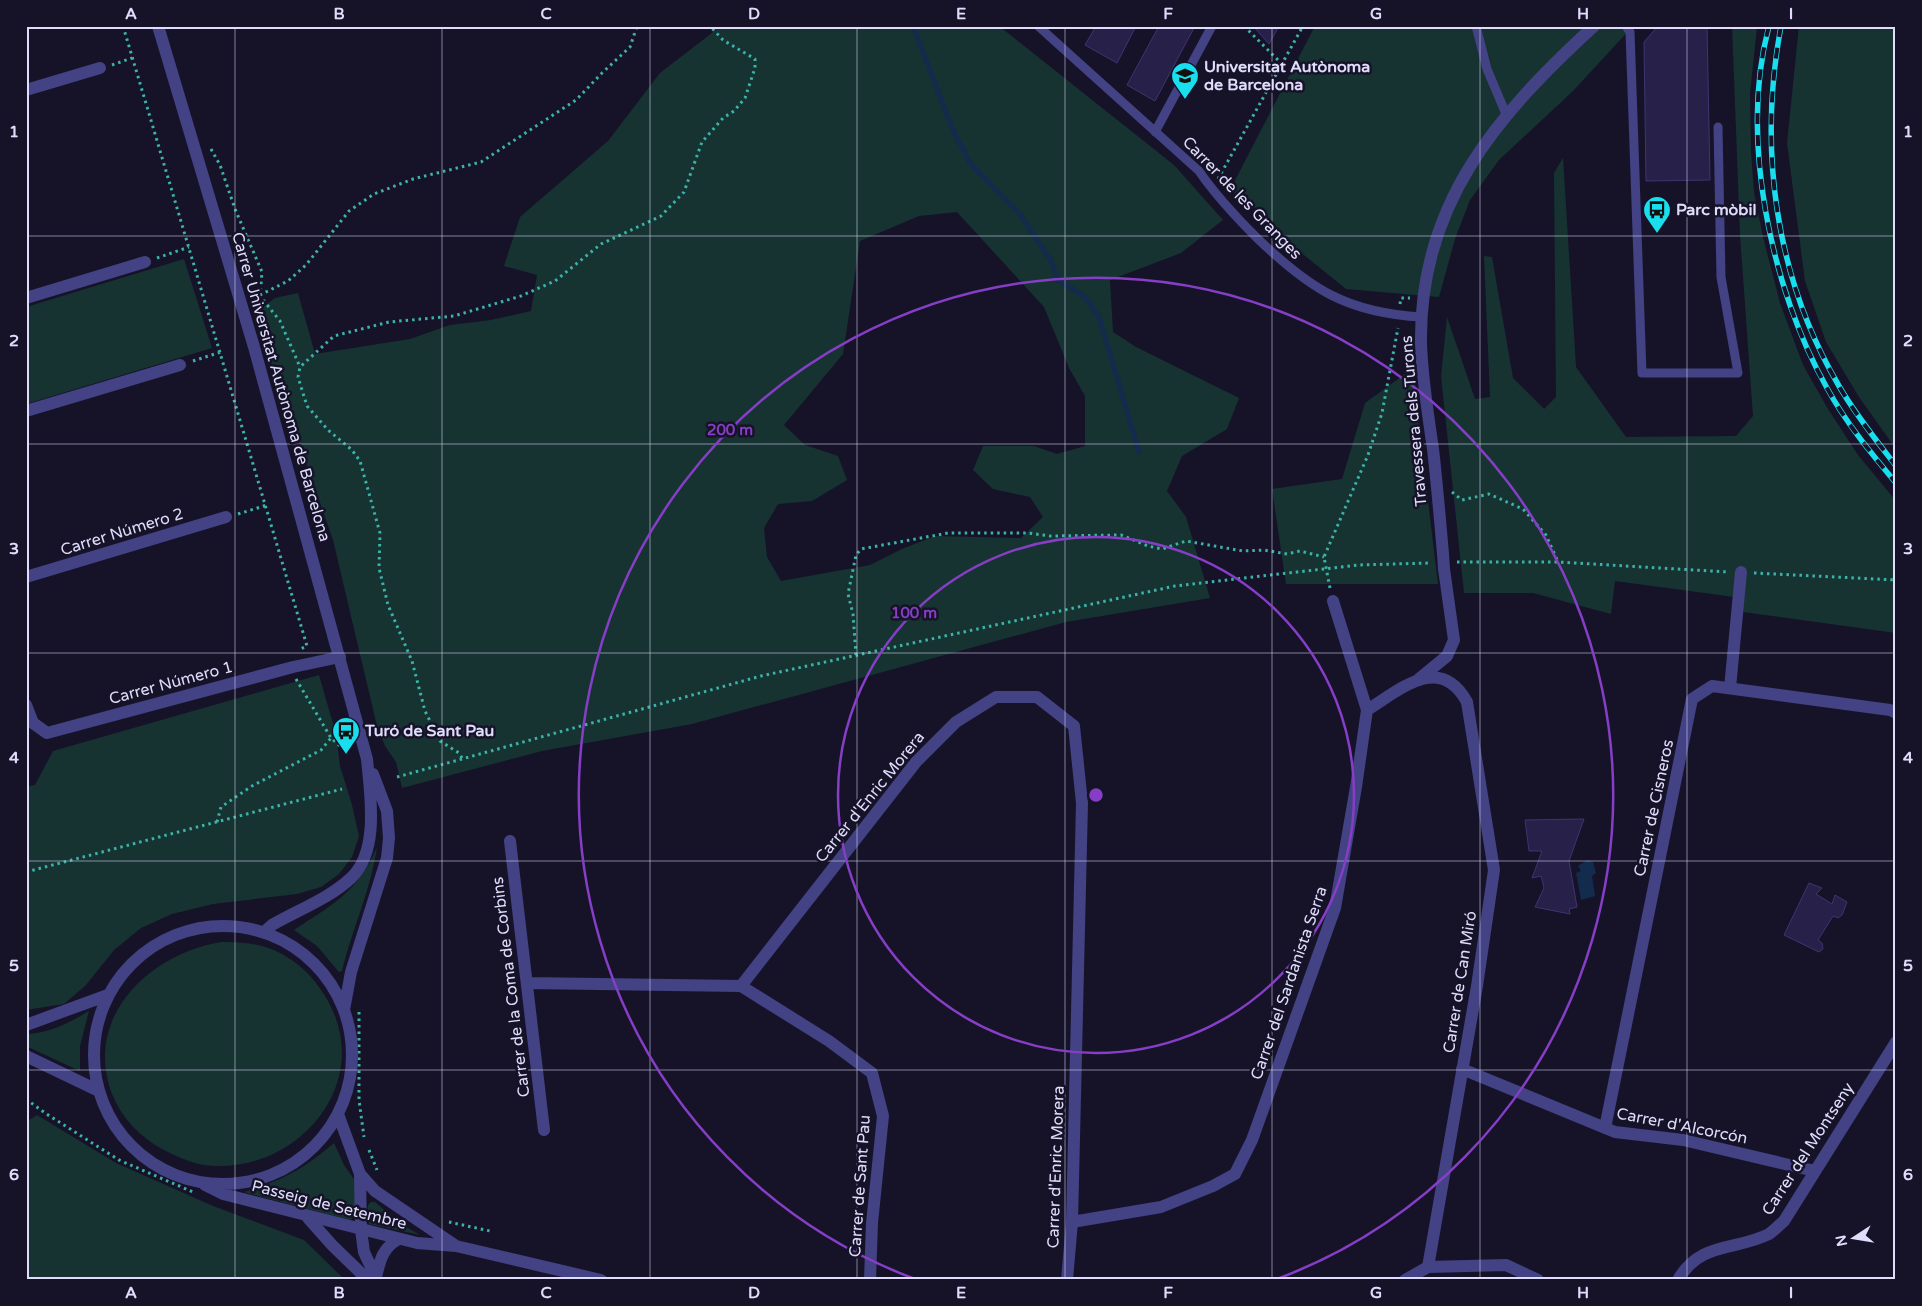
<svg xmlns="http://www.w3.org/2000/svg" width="1922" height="1306" viewBox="0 0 1922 1306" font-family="'Varela Round',sans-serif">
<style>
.green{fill:#163331;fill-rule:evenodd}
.water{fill:#132b4c}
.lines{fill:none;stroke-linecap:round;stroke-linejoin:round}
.stream{stroke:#132b4c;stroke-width:5}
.building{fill:#272048;stroke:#3f3473}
.path{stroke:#3bb3a8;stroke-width:3;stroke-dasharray:2.5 4;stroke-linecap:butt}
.service{stroke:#424284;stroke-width:9}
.pedestrian{stroke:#424284;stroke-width:12}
.minor{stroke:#424284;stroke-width:12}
.tertiary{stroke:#424284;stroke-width:12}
.rail-casing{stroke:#19deed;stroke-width:5.5}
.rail{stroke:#161329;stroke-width:4;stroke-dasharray:11;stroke-linecap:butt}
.minor-bridge{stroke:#424284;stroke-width:12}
.grid{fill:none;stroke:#e0ddfc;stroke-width:1;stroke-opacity:0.55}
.ring{fill:none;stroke:#853ec5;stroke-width:2.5}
.labels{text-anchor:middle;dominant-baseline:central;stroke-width:5;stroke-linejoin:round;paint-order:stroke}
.poi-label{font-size:16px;font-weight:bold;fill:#e0ddfc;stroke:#161329;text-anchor:start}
.street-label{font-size:16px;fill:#e0ddfc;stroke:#161329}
.centre{fill:#853ec5;stroke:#161329;stroke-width:2.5}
.ring-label{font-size:15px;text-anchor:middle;font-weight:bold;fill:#853ec5;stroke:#161329;stroke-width:5;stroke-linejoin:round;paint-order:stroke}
.neatline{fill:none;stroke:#e0ddfc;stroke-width:2}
.grid-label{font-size:16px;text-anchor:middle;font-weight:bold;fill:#e0ddfc}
</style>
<rect width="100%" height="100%" fill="#161329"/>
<!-- green -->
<path class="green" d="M 717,26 L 999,26 L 1174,165 L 1223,220 L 1181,253 L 1110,280 L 1113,332 L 1136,347 L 1239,398 L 1227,429 L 1182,456 L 1167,491 L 1186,517 L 1210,598 L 1066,622 L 692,724 L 542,751 L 402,788 L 396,762 L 385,746 L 377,726 L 333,540 L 254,314 L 275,298 L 298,293 L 315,354 L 410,339 L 450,325 L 491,320 L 531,311 L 537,275 L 504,266 L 520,217 L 608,141 L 660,73 L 717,29 ZM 957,212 L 1044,307 L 1069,368 L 1085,396 L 1085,446 L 1057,454 L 1034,446 L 983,446 L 973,470 L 993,489 L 1030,497 L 1043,517 L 1021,538 L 935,536 L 902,549 L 870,565 L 781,581 L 767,557 L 764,528 L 778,504 L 812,501 L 847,480 L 838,456 L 805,445 L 784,425 L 843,354 L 860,241 L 919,216 Z
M 1315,26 L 1633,26 L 1573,91 L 1499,160 L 1470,200 L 1455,239 L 1439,297 L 1346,289 L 1304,255 L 1259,211 L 1230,190 Z
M 1732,26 L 1757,26 L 1750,94 L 1751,152 L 1754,192 L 1763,237 L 1780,303 L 1803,365 L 1828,409 L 1858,455 L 1896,501 L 1896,633 L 1743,612 L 1742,598 L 1615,581 L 1611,614 L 1533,593 L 1464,593 L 1441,376 L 1447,317 L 1475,399 L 1490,397 L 1484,256 L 1492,257 L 1513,378 L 1544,409 L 1556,397 L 1554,173 L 1563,158 L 1576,367 L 1626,437 L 1736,436 L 1753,416 L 1740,235 Z
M 1799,26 L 1896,26 L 1896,449 L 1859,397 L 1826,342 L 1805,281 L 1787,143 Z
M 184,259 L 212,348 L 26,404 L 26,307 Z
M 1412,369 L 1438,584 L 1286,584 L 1272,489 L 1342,479 L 1365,403 Z
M 319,675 L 336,734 L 340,766 L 352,805 L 359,836 L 352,857 L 339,874 L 321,887 L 297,894 L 213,904 L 172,914 L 141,928 L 114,950 L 86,985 L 64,1004 L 26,1010 L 26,787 L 35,785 L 53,751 Z
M 377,847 C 371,890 352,929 342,971 L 339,972 L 317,946 L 294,930 C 333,904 358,892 377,847 Z
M 221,942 C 239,942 259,943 276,951 C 297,961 313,976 325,996 C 376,1078 303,1169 215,1166 C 196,1166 178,1157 162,1149 C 139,1136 122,1118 112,1094 C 83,1017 149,954 221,942 Z
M 89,1011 L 80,1046 L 80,1071 L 26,1046 L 26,1034 C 50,1033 69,1023 89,1011 Z
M 37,1115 L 116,1163 L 213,1206 L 304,1240 L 345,1280 L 26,1280 L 26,1122 Z
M 334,1143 L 344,1165 L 356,1182 L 355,1216 L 350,1220 L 244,1192 C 281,1181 304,1169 334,1143 Z
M 371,1202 L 375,1202 L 401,1224 L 420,1235 L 369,1224 L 367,1218 L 368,1205 Z"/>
<!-- water -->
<path class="water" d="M 1587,860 L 1593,862 L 1596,873 L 1592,876 L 1595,896 L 1581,900 L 1576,873 L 1581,871 L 1578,866 Z"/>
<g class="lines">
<!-- stream -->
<path class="stream" d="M 913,26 L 952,128 L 970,163 L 1019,213 L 1051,261 L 1058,280 L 1084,296 L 1099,317 L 1139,452"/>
</g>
<!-- building -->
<path class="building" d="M 1096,26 L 1136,26 L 1117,63 L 1085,45 Z
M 1159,26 L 1195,26 L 1155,101 L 1127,85 Z
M 1253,26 L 1279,26 L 1269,44 Z
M 1658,26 L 1707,26 L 1710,180 L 1646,181 L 1644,42 Z
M 1584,819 L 1569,861 L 1577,907 L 1569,909 L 1570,914 L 1535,907 L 1544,888 L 1541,876 L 1532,878 L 1542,851 L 1529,851 L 1525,820 Z
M 1809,883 L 1822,888 L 1816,894 L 1832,904 L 1835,895 L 1847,902 L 1842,915 L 1838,918 L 1833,916 L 1818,940 L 1822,943 L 1823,949 L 1819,952 L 1784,935 Z"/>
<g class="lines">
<!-- path -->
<path class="path" d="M 123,26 L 307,646 L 300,649
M 1244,26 L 1282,64
M 112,65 L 132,58
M 211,149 L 220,165 L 235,209 L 262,272 L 260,296 L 280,321 L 300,367
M 1218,179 L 1303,26
M 157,258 L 189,247
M 254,298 L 288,281 L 306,265 L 349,211 L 374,194 L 413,179 L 481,162 L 576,100 L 602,73 L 630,47 L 637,26
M 1400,304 L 1401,298 L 1410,298
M 193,361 L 221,352
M 1452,492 L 1462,500 L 1489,494 L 1523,509 L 1546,535 L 1558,562
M 238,514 L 267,505
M 1457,562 L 1558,562 L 1728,572
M 1754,573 L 1896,580
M 1330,588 L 1324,557 L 1368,455 L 1382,413 L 1398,328
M 856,655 L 853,614 L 848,594 L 856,555 L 861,549 L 948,533 L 1028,533 L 1050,536 L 1121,535 L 1148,546 L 1162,549 L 1186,541 L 1243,551 L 1264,550 L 1287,554 L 1300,551 L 1324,557
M 296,679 L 331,738 L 341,747 L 348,746
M 462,758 L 459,753 L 440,741 L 425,711 L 412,661 L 388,605 L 379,568 L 380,533 L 360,461 L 352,450 L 328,430 L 307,406 L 298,377 L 300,367 L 334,336 L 389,322 L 454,316 L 521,296 L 555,281 L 601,244 L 661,216 L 684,192 L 702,142 L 723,118 L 734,111 L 745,98 L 755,68 L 755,59 L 723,40 L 710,26
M 397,777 L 761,676 L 1175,586 L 1358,565 L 1431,563
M 217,822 L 221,807 L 252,786 L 321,750 L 331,738
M 26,872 L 342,789
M 359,1012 L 359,1100 L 364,1137
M 26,1099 L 45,1113 L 119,1160 L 193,1192
M 369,1150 L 377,1170
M 449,1222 L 490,1231"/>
<!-- service -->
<path class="service" d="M 1038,26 L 1199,171 C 1216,196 1236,217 1257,238 C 1310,289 1347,313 1422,317
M 1476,26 L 1487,69 L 1506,114
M 1626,26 L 1630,32 L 1642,373 L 1738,373 L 1721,277 L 1718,127
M 1155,132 L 1212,26"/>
<!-- pedestrian -->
<path class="pedestrian" d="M 1730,688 L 1741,572"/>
<!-- minor -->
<path class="minor" d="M 26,90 L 100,68
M 26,298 L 145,262
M 26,411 L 180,365
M 1443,554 C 1440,519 1437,484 1433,449 C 1428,413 1422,379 1421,343 C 1419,204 1497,115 1594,26
M 26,577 L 226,517
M 1419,679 L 1447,656 L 1454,640 L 1444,569
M 26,705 L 33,723 L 47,733 L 293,667 L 340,657
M 1367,710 C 1401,689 1440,653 1467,702 L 1494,870 L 1477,986 L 1428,1267
M 510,841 L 544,1130
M 527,983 L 741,986
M 741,986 L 916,762 L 956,722 L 996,697 L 1037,697 L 1074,726 L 1082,803 L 1072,1222 L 1067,1280
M 741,986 L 829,1041 L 872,1073 L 883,1116 L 872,1223 L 870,1280
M 1462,1069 L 1615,1132 L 1683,1140 L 1815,1171
M 1605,1128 L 1692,699 L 1712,686 L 1890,710 L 1896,713
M 308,1218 L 332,1245 L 368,1280
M 1072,1222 L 1161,1207 L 1213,1186 L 1235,1174 L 1252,1140 L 1335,908 L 1356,787 L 1367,710 L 1333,601
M 361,1230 L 364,1252 L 377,1280
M 376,1277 C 380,1260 383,1247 399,1239
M 1678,1280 C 1700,1241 1736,1251 1769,1234 C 1774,1231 1779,1225 1784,1221 L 1896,1042"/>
<!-- tertiary -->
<path class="tertiary" d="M 158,26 L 254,347 L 367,759 C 370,793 380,851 351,878 C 330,898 298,910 272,925 L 264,932
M94 1055a129 129 0 1 1 258 0a129 129 0 1 1-258 0Z
M 344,1010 L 351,972 L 387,858 L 389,838 L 387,811 L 373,774
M 26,1025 L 108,995
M 26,1056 L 99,1091
M 338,1114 L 360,1174 L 375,1191 L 456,1246
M 360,1174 L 361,1230
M 205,1185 L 223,1194 L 417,1243 L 456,1246 L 601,1280
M 1405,1280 L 1428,1267 L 1506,1265 L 1538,1280"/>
<defs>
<path id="rail" d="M 1769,26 C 1739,138 1771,289 1827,388 C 1846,423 1871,453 1896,483
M 1781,26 C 1758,149 1775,277 1839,386 C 1855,414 1876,440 1896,466"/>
</defs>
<!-- rail casing -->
<use href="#rail" class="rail-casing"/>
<!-- rail -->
<use href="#rail" class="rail"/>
<!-- minor-bridge -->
<path class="minor-bridge" d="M 1443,554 L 1444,569"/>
</g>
<!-- grid -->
<path class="grid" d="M 235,26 L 235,1280M 442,26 L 442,1280M 650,26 L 650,1280M 857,26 L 857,1280M 1065,26 L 1065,1280M 1272,26 L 1272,1280M 1480,26 L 1480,1280M 1687,26 L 1687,1280M 26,236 L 1896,236M 26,444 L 1896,444M 26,653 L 1896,653M 26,861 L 1896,861M 26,1070 L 1896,1070"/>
<!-- distance rings -->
<g class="ring">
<circle cx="1096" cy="795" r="258"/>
<path d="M915 1279A517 517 0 1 1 1277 1279"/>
</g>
<!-- icons -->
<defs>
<symbol id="university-pin" viewBox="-11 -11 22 30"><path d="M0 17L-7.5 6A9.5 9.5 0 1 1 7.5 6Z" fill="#19deed" stroke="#161329"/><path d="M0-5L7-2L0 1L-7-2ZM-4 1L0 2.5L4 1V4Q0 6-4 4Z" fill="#111"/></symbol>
<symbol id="bus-pin" viewBox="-11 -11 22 30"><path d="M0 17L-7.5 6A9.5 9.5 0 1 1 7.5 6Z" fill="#19deed" stroke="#161329"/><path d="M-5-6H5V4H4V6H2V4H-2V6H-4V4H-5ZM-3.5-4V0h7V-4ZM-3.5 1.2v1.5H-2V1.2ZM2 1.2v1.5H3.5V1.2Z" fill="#111"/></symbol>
</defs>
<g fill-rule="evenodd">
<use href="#university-pin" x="1169" y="60" width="32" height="43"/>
<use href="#bus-pin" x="1641" y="194" width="32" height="43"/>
<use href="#bus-pin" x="330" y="715" width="32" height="43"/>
</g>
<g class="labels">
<!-- poi labels -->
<g class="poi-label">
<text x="1204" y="67">Universitat Autònoma<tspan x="1204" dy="18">de Barcelona</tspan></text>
<text x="1676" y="210">Parc mòbil</text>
<text x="365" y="731">Turó de Sant Pau</text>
</g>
<!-- street labels -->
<g class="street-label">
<text transform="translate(1242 198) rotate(46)">Carrer de les Granges</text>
<text transform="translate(281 387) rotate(74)">Carrer Universitat Autònoma de Barcelona</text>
<text transform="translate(1414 421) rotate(-95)">Travessera dels Turons</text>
<text transform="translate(122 532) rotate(-17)">Carrer Número 2</text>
<text transform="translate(171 683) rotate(-15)">Carrer Número 1</text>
<text transform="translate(870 797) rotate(-51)">Carrer d'Enric Morera</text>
<text transform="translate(1654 808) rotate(-78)">Carrer de Cisneros</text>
<text transform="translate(1460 982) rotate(-81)">Carrer de Can Miró</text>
<text transform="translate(1289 983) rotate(-71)">Carrer del Sardanista Serra</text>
<text transform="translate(511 987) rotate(-97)">Carrer de la Coma de Corbins</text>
<text transform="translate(1682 1126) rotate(11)">Carrer d'Alcorcón</text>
<text transform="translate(1808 1149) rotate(-57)">Carrer del Montseny</text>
<text transform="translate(1056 1167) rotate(-88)">Carrer d'Enric Morera</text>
<text transform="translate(860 1186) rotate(-86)">Carrer de Sant Pau</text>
<text transform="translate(329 1205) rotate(14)">Passeig de Setembre</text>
</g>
</g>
<circle cx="1096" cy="795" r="8" class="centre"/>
<g class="ring-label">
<text x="730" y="435">200 m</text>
<text x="914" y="618">100 m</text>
</g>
<!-- border -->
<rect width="1922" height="1306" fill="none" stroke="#161329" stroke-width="55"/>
<!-- north arrow -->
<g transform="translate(1854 1238) rotate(258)" stroke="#161329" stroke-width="4" paint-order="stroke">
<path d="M0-4L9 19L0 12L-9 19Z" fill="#e0ddfc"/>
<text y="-8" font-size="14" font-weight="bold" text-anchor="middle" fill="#e0ddfc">N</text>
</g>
<rect x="28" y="28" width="1866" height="1250" class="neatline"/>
<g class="grid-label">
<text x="131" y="19">A</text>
<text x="339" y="19">B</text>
<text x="546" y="19">C</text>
<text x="754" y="19">D</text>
<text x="961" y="19">E</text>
<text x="1168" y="19">F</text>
<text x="1376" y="19">G</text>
<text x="1583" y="19">H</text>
<text x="1791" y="19">I</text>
<text x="14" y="137">1</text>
<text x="1908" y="137">1</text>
<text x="14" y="346">2</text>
<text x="1908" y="346">2</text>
<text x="14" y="554">3</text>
<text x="1908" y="554">3</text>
<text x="14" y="763">4</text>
<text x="1908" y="763">4</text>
<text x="14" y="971">5</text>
<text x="1908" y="971">5</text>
<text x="14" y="1180">6</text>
<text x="1908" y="1180">6</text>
<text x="131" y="1298">A</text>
<text x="339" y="1298">B</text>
<text x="546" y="1298">C</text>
<text x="754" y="1298">D</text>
<text x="961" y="1298">E</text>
<text x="1168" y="1298">F</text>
<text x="1376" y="1298">G</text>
<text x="1583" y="1298">H</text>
<text x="1791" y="1298">I</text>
</g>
</svg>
